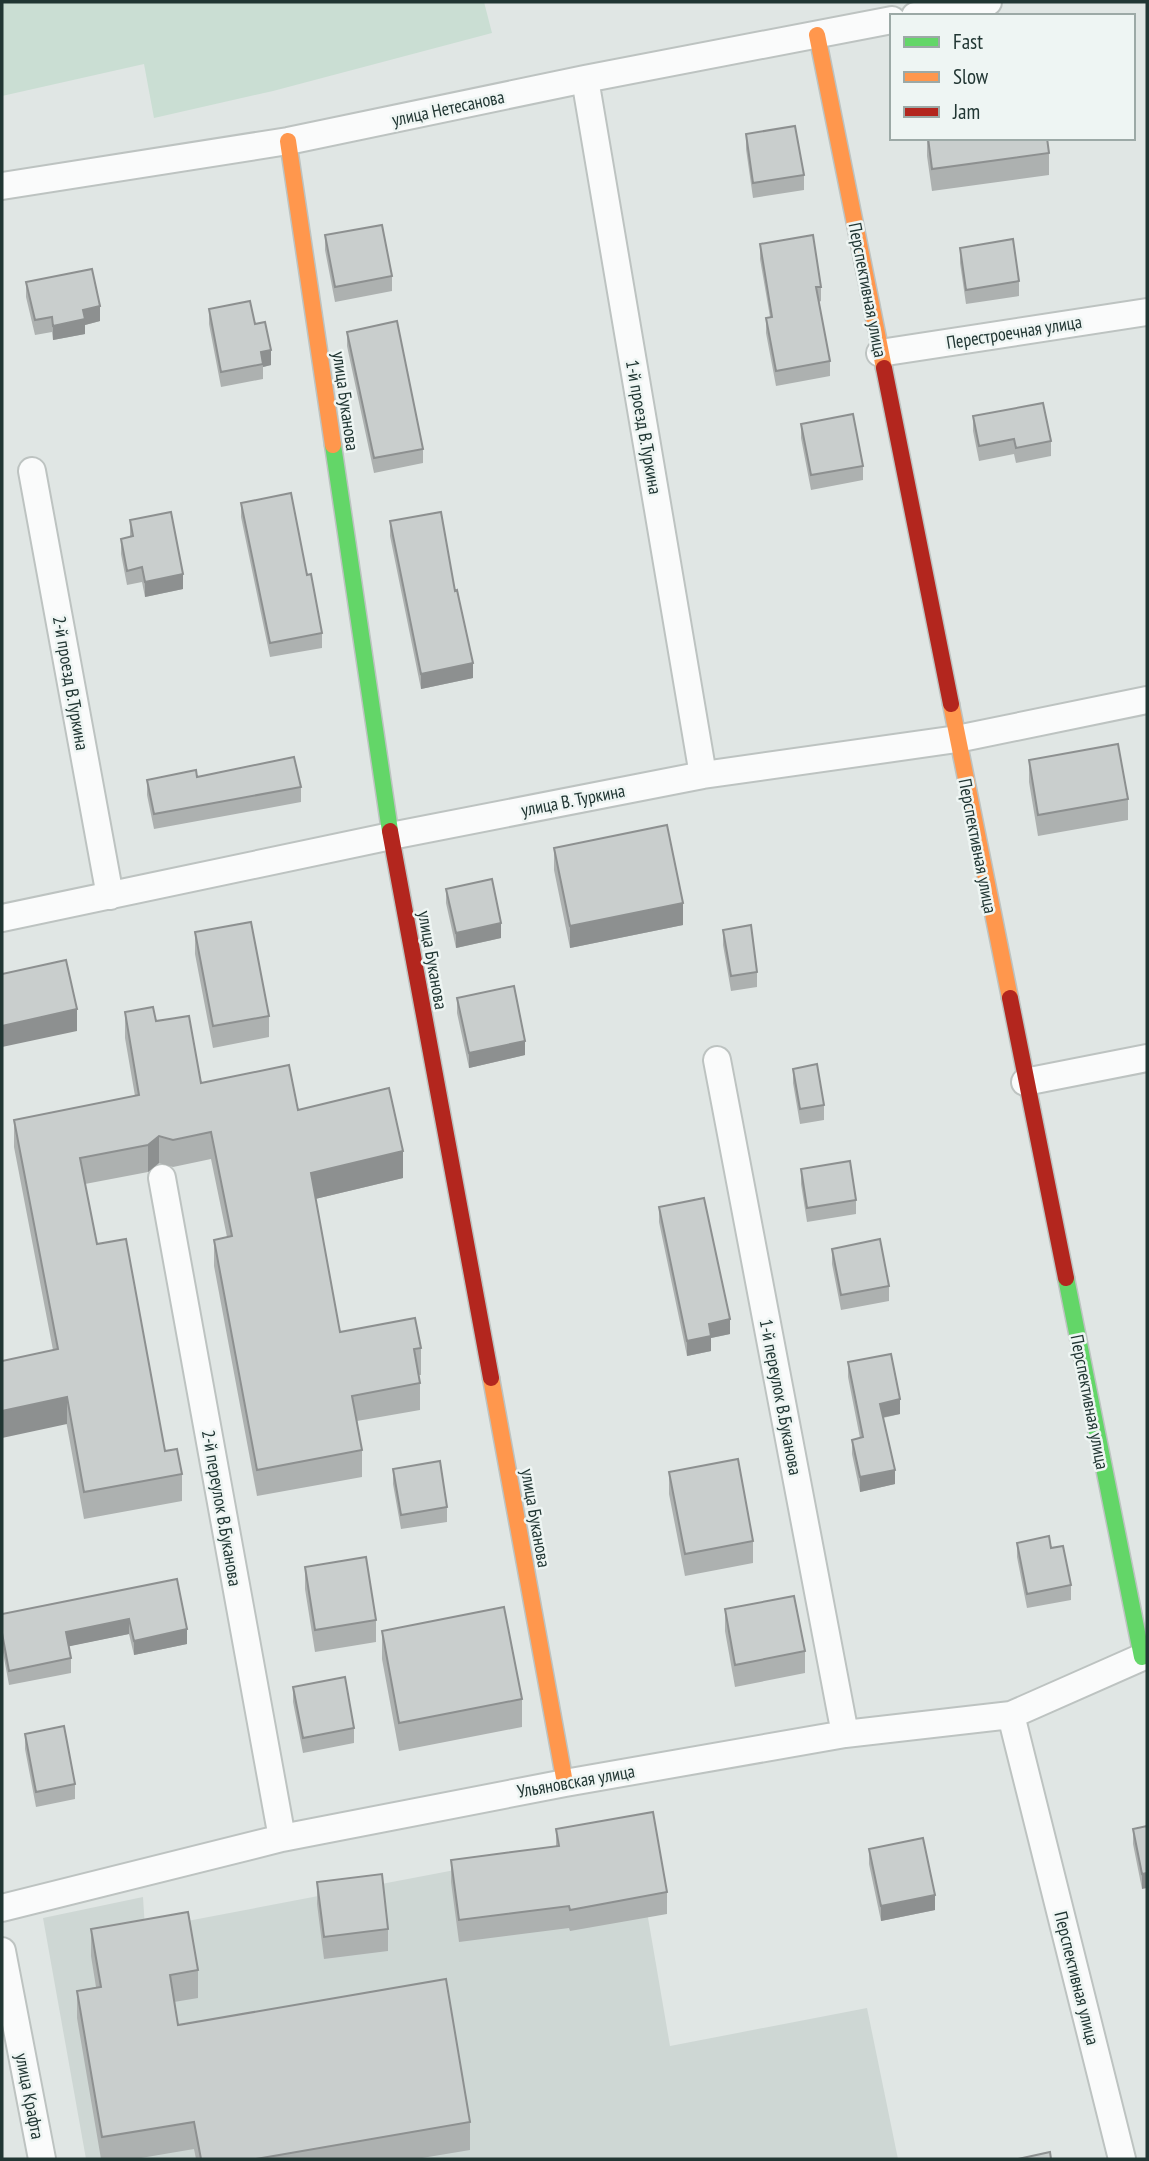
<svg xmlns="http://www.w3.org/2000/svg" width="1149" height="2161" viewBox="0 0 1149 2161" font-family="'PT Sans Narrow',sans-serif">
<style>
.built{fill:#ced7d4}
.green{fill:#caded3}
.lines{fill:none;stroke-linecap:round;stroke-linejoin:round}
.street-casing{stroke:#bdc3c1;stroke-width:30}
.fast-casing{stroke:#bdc3c1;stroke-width:19}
.slow-casing{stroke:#bdc3c1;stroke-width:19}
.jam-casing{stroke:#bdc3c1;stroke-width:19}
.street{stroke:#fafbfb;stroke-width:26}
.fast{stroke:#63d668;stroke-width:16}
.slow{stroke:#ff974d;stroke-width:16}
.jam{stroke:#b3261e;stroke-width:16}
.wall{fill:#adb1b0}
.shaded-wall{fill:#8d9090}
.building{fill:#c9cecd;stroke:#8d9090;stroke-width:2}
.labels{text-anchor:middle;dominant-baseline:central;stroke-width:5;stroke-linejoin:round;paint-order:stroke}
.street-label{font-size:18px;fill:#213633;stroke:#eef5f3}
</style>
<rect width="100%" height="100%" fill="#e0e6e4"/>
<!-- built -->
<path class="built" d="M 634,1836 L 670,2046 L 867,2008 L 898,2159 L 86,2159 L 43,1918 L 143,1897 L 145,1929 Z"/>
<!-- green -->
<path class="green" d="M 2,2 L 484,2 L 492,33 L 273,91 L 154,118 L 144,64 L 2,96 Z"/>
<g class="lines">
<defs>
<path id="street" d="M 915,16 L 988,2
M 585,79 L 703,775
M 2,186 L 288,141 L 585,79 L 892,20
M 880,353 L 1147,312
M 32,471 L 110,896
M 2,918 L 391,836 L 703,775 L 957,739 L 1147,700
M 717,1060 L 845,1734
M 1025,1082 L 1147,1058
M 162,1178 L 282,1838
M 1011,1715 L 1122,2159
M 2,1908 L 282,1838 L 565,1783 L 845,1734 L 1011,1715 L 1147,1655
M 2,1951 L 42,2159"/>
<path id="fast" d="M 333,445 L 390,831
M 1066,1278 L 1142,1657"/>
<path id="slow" d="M 817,35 L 884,368
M 288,141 L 333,445
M 951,704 L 1010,998
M 491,1378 L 565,1783"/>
<path id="jam" d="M 884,368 L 951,704
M 390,831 L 491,1378
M 1010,998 L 1066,1278"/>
</defs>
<!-- street casing -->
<use href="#street" class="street-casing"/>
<!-- fast casing -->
<use href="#fast" class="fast-casing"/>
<!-- slow casing -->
<use href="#slow" class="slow-casing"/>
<!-- jam casing -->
<use href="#jam" class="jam-casing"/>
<!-- street -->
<use href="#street" class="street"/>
<!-- fast -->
<use href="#fast" class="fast"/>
<!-- slow -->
<use href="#slow" class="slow"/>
<!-- jam -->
<use href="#jam" class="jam"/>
</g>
<!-- wall -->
<path class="wall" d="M 746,134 L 804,175 L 804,190 L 753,198 L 746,149 Z
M 927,138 L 1049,153 L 1049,175 L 932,191 L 927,156 Z
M 325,235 L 392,276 L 392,291 L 335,302 L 325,250 Z
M 760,244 L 821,287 L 821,301 L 819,302 L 830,361 L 830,376 L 776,386 L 766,333 L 766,318 L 770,317 L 760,259 Z
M 960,248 L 1019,281 L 1019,296 L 966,304 L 960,263 Z
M 26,282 L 100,321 L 85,325 L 85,334 L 53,340 L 52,332 L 35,335 L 26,297 Z
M 209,309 L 255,324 L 271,365 L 263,367 L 263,379 L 221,387 L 209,324 Z
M 347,332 L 423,449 L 423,463 L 374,473 L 347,346 Z
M 973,416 L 1051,441 L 1051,456 L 1016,463 L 1014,454 L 979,461 L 973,431 Z
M 801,424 L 863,466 L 863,480 L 811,490 L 801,438 Z
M 241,503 L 307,575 L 322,633 L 322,648 L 270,657 L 241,517 Z
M 130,520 L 183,589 L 145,597 L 142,582 L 127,585 L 121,554 L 121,539 L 130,537 Z
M 390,521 L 455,591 L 473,678 L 421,689 L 390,536 Z
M 1029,760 L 1128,799 L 1128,820 L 1038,836 L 1029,782 Z
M 147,780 L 301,787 L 301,802 L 154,829 L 147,795 Z
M 554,848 L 683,925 L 570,948 L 554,870 Z
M 446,889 L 501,938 L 456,948 L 446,903 Z
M 723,930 L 757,972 L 757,987 L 731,991 L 723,945 Z
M 195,932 L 269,1016 L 269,1037 L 213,1048 L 195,954 Z
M 457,998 L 525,1055 L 469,1068 L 457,1013 Z
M 125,1012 L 156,1021 L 201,1083 L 298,1110 L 403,1178 L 315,1199 L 340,1332 L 421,1348 L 421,1375 L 418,1375 L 420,1383 L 420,1410 L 357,1421 L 362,1450 L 362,1477 L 257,1496 L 214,1266 L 214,1240 L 227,1237 L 211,1159 L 173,1167 L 159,1163 L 148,1172 L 85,1184 L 97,1244 L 165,1451 L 182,1474 L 182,1501 L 84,1519 L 53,1350 L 14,1147 L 14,1120 L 135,1096 L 125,1038 Z
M 793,1069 L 824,1105 L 824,1120 L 800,1124 L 793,1083 Z
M 801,1169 L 856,1200 L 856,1214 L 807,1222 L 801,1184 Z
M 659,1207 L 730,1334 L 711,1338 L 711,1351 L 687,1356 L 659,1222 Z
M 832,1249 L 889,1286 L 889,1301 L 841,1310 L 832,1264 Z
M 848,1362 L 900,1414 L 883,1418 L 895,1484 L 860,1492 L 852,1454 L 852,1440 L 860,1438 L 848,1377 Z
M 393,1469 L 447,1507 L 447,1522 L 401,1529 L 393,1484 Z
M 669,1472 L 753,1541 L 753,1563 L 685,1576 L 669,1494 Z
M 1017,1543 L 1051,1548 L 1071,1585 L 1071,1600 L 1027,1608 L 1017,1557 Z
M 305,1567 L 376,1620 L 376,1642 L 315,1652 L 305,1589 Z
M 177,1579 L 187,1644 L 134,1655 L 129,1634 L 69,1646 L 71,1658 L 71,1673 L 9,1685 L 2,1647 L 2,1614 Z
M 725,1609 L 805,1651 L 805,1673 L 735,1687 L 725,1631 Z
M 382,1631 L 522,1699 L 522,1727 L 399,1751 L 382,1659 Z
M 293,1687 L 354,1728 L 354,1743 L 303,1753 L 293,1702 Z
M 25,1734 L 75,1784 L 75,1799 L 36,1807 L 25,1749 Z
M 1147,1826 L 1142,1889 L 1133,1844 L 1133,1829 Z
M 556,1829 L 667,1892 L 667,1914 L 570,1931 L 569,1928 L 459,1942 L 451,1882 L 451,1860 L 556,1847 Z
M 869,1849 L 935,1910 L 881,1921 L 869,1864 Z
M 317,1882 L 388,1929 L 388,1951 L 324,1959 L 317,1904 Z
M 91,1929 L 198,1970 L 198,1998 L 174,2002 L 178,2025 L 470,2122 L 470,2150 L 416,2159 L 196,2159 L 194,2149 L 135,2159 L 101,2159 L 77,2018 L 77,1991 L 96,1987 L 91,1956 Z"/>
<!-- shaded-wall -->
<path class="shaded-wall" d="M 100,306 L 100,321 L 85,325 L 85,334 L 53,340 L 53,326 L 83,310 Z
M 271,350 L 271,365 L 263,367 L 261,352 Z
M 183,574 L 183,589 L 145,597 L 145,582 Z
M 473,663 L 473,678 L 421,689 L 421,674 Z
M 683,903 L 683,925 L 570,948 L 570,926 Z
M 501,923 L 501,938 L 456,948 L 456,933 Z
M 77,1009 L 77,1031 L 2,1047 L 2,1026 Z
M 525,1041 L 525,1055 L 469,1068 L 469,1053 Z
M 159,1136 L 159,1163 L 148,1172 L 148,1145 Z
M 403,1151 L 403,1178 L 311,1200 L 311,1173 Z
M 730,1319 L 730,1334 L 711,1338 L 711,1351 L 687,1356 L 687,1341 L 709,1324 Z
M 67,1397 L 67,1424 L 2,1438 L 2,1411 Z
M 900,1399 L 900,1414 L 880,1418 L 880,1404 Z
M 895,1470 L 895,1484 L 860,1492 L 860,1477 Z
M 129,1619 L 129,1634 L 66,1647 L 66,1632 Z
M 187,1629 L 187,1644 L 134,1655 L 134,1641 Z
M 1147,1873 L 1147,1888 L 1142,1889 L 1142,1874 Z
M 935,1895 L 935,1910 L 881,1921 L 881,1906 Z"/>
<!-- building -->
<path class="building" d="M 795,126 L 804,175 L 753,183 L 746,134 Z
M 928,138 L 1047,138 L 1049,153 L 932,169 Z
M 382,225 L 392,276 L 335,287 L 325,235 Z
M 813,235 L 821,287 L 816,287 L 830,361 L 776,371 L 766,318 L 772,317 L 760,244 Z
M 1013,239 L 1019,281 L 966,290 L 960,248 Z
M 92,269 L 100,306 L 83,310 L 85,319 L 53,326 L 52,317 L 35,320 L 26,282 Z
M 250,301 L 255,324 L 265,322 L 271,350 L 261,352 L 263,364 L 221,372 L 209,309 Z
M 397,321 L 423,449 L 374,458 L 347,332 Z
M 1043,403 L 1051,441 L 1016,448 L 1014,439 L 979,446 L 973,416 Z
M 853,414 L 863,466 L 811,475 L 801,424 Z
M 291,493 L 307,575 L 311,574 L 322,633 L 270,643 L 241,503 Z
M 171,512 L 183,574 L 145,582 L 142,567 L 127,571 L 121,539 L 133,536 L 130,520 Z
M 441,512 L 455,591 L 457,590 L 473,663 L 421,674 L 390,521 Z
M 1118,744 L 1128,799 L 1038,815 L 1029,760 Z
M 294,757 L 301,787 L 154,814 L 147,780 L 196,770 L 197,777 Z
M 667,825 L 683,903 L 570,926 L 554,848 Z
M 492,879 L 501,923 L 456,933 L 446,889 Z
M 251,922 L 269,1016 L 213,1026 L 195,932 Z
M 751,925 L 757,972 L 731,976 L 723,930 Z
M 66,960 L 77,1009 L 2,1026 L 2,974 Z
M 514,986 L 525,1041 L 469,1053 L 457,998 Z
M 153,1007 L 156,1021 L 189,1016 L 201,1083 L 289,1065 L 298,1110 L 389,1088 L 403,1151 L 311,1173 L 340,1332 L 415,1318 L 421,1348 L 414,1349 L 420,1383 L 352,1396 L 362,1450 L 257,1470 L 214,1240 L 232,1236 L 211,1132 L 173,1140 L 159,1136 L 148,1145 L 80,1158 L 97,1244 L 126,1239 L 165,1451 L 177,1449 L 182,1474 L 84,1492 L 67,1397 L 2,1411 L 2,1361 L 58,1349 L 14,1120 L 139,1095 L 125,1012 Z
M 817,1064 L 824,1105 L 800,1109 L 793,1069 Z
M 850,1161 L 856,1200 L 807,1208 L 801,1169 Z
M 704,1198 L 730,1319 L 709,1324 L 711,1336 L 687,1341 L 659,1207 Z
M 880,1239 L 889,1286 L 841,1295 L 832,1249 Z
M 891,1354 L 900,1399 L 880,1404 L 895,1470 L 860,1477 L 852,1440 L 863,1437 L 848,1362 Z
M 738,1459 L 753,1541 L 685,1554 L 669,1472 Z
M 440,1461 L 447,1507 L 401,1515 L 393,1469 Z
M 1049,1536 L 1051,1548 L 1063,1546 L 1071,1585 L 1027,1594 L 1017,1543 Z
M 366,1557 L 376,1620 L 315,1630 L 305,1567 Z
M 177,1579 L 187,1629 L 134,1641 L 129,1619 L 66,1632 L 71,1658 L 9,1671 L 2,1633 L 2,1614 Z
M 794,1596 L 805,1651 L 735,1665 L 725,1609 Z
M 504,1607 L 522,1699 L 399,1723 L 382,1631 Z
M 345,1677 L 354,1728 L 303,1738 L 293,1687 Z
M 64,1726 L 75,1784 L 36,1792 L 25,1734 Z
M 653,1812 L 667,1892 L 570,1910 L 569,1906 L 459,1920 L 451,1860 L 559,1846 L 556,1829 Z
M 1147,1826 L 1147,1873 L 1142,1874 L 1133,1829 Z
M 923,1838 L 935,1895 L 881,1906 L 869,1849 Z
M 382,1874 L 388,1929 L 324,1937 L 317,1882 Z
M 188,1912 L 198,1970 L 170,1975 L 178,2025 L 446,1979 L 470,2122 L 256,2159 L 201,2159 L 194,2122 L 102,2137 L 77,1991 L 101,1987 L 91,1929 Z
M 1050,2152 L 1051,2159 L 1018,2159 Z"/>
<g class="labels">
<!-- street labels -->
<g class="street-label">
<text transform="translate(448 108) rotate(-12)">улица Нетесанова</text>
<text transform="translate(868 290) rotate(79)">Перспективная улица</text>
<text transform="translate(1014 332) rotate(-9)">Перестроечная улица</text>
<text transform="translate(346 401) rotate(82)">улица Буканова</text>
<text transform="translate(644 427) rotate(80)">1-й проезд В.Туркина</text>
<text transform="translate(71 683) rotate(80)">2-й проезд В.Туркина</text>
<text transform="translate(573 800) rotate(-11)">улица В. Туркина</text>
<text transform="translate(978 846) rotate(79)">Перспективная улица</text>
<text transform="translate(433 960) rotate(80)">улица Буканова</text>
<text transform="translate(781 1397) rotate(79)">1-й переулок В.Буканова</text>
<text transform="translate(1090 1402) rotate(79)">Перспективная улица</text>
<text transform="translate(222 1508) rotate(80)">2-й переулок В.Буканова</text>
<text transform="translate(536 1518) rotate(80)">улица Буканова</text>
<text transform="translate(576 1781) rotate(-10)">Ульяновская улица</text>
<text transform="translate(1077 1978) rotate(76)">Перспективная улица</text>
<text transform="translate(30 2096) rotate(79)">улица Крафта</text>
</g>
</g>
<!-- border -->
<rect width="1149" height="2161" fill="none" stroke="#213633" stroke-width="7"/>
<!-- legend -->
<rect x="890" y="14" width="245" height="126" fill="#eef5f3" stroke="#9ca9a6" stroke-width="2"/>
<rect x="904" y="37" width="35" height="10" fill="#63d668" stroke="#9ca9a6" stroke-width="2"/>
<text x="953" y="49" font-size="21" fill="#213633">Fast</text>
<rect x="904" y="72" width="35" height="10" fill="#ff974d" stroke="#9ca9a6" stroke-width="2"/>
<text x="953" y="84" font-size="21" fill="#213633">Slow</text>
<rect x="904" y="107" width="35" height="10" fill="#b3261e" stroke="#9ca9a6" stroke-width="2"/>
<text x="953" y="119" font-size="21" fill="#213633">Jam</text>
</svg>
